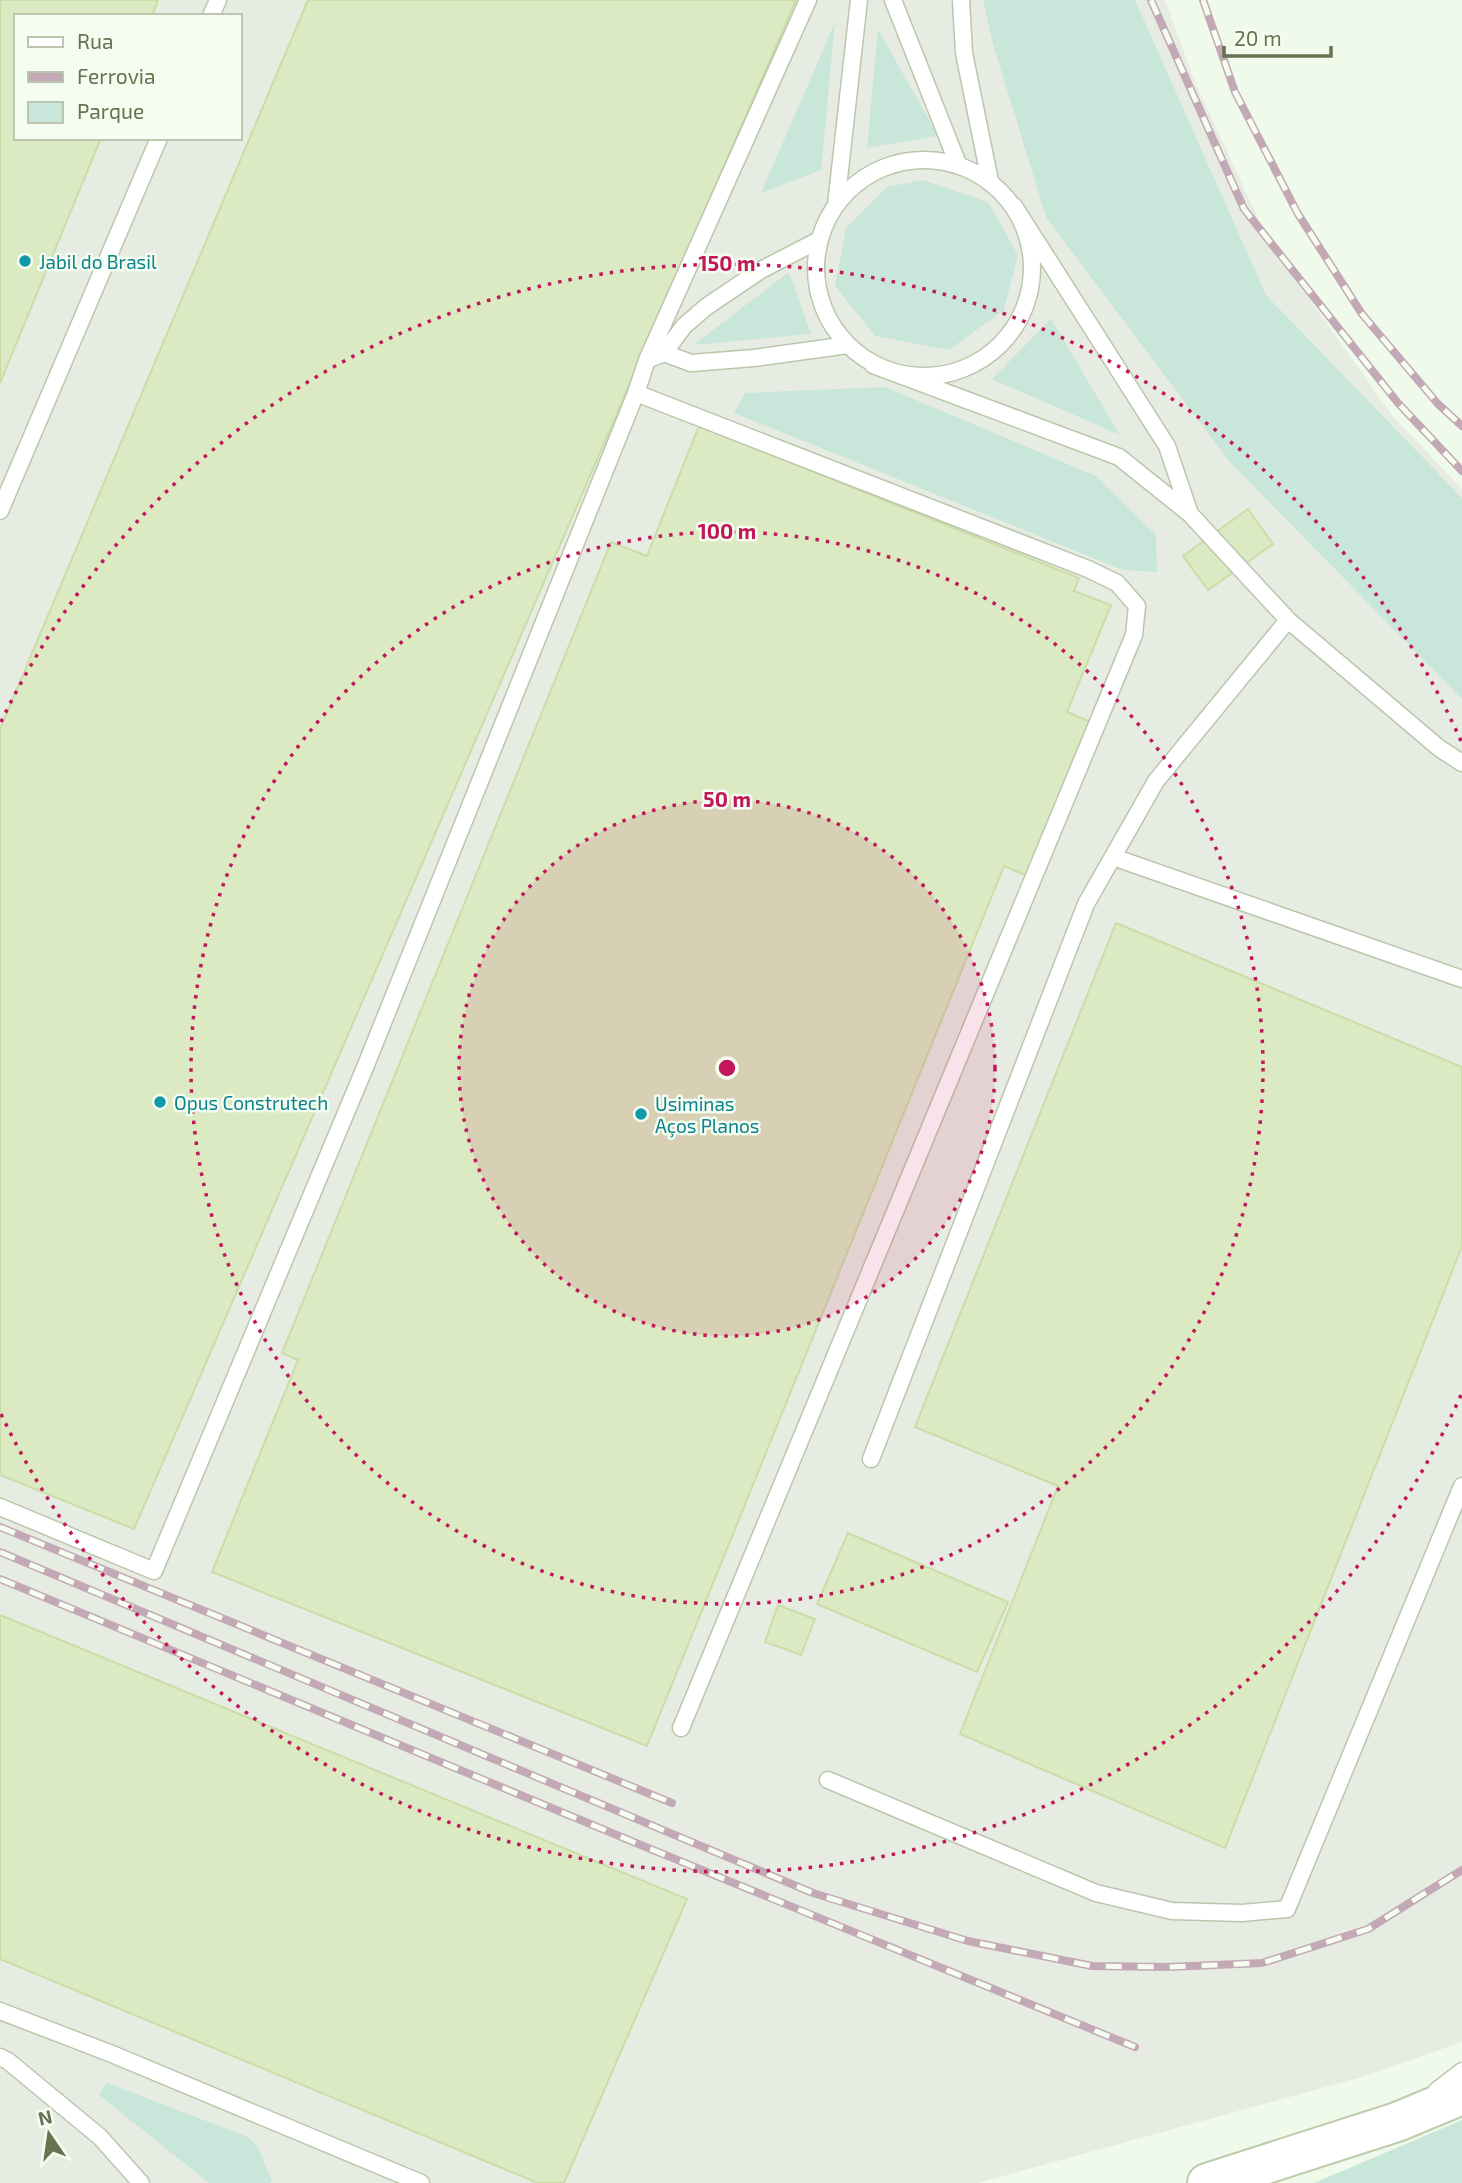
<svg xmlns="http://www.w3.org/2000/svg" width="1462" height="2183" viewBox="0 0 1462 2183" font-family="'Exo 2',sans-serif">
<style>
.industrial{fill:#e7ece2;fill-rule:evenodd}
.green{fill:#c9e6da}
.building{fill:#dbeac2;stroke:#cadda7;stroke-width:2}
.lines{fill:none;stroke-linecap:round;stroke-linejoin:round}
.lane-casing{stroke:#bbc6ac;stroke-width:19}
.secondary-casing{stroke:#becbad;stroke-width:42}
.lane{stroke:#fff;stroke-width:16}
.secondary{stroke:#fff;stroke-width:38}
.rail-casing{stroke:#c3a9b5;stroke-width:8}
.rail{stroke:#f5fdf0;stroke-width:5;stroke-dasharray:16;stroke-linecap:butt}
.ring{fill:none;stroke:#c2185b;stroke-width:3.5;stroke-dasharray:3.5 7}
.culture-dot{fill:#0f9aa8;stroke:#f5fdf0;stroke-width:2.5}
.labels{text-anchor:middle;dominant-baseline:central;stroke-width:5;stroke-linejoin:round;paint-order:stroke}
.culture-label{font-size:19px;fill:#0d838f;stroke:#f5fdf0;text-anchor:start}
.centre{fill:#c2185b;stroke:#f5fdf0;stroke-width:3.5}
.ring-label{font-size:21px;text-anchor:middle;font-weight:bold;fill:#c2185b;stroke:#f5fdf0;stroke-width:5;stroke-linejoin:round;paint-order:stroke}
</style>
<rect width="100%" height="100%" fill="#f0faea"/>
<!-- industrial -->
<path class="industrial" d="M 0,0 L 1165,0 L 1195,82 L 1270,244 L 1392,415 L 1462,489 L 1462,2042 L 1362,2077 L 978,2183 L 0,2183 ZM 16,16 L 240,16 L 240,138 L 16,138 Z"/>
<!-- green -->
<path class="green" d="M 983,0 L 1135,0 L 1266,295 L 1462,498 L 1462,699 L 1229,461 L 1046,217 L 993,44 Z
M 835,22 L 821,170 L 761,193 Z
M 878,29 L 938,136 L 867,148 Z
M 923,180 L 988,202 L 1018,255 L 1004,310 L 949,350 L 875,336 L 835,286 L 846,228 L 887,187 Z
M 789,272 L 811,334 L 693,345 Z
M 1051,319 L 1120,435 L 992,379 Z
M 885,387 L 1096,476 L 1156,535 L 1157,572 L 1123,570 L 734,413 L 745,393 Z
M 107,2083 L 248,2137 L 258,2147 L 272,2181 L 270,2183 L 209,2183 L 99,2095 Z
M 1462,2120 L 1462,2183 L 1314,2183 Z"/>
<!-- building -->
<path class="building" d="M 0,0 L 158,0 L 152,16 L 16,16 L 16,138 L 101,138 L 0,383 Z
M 308,0 L 796,0 L 134,1529 L 0,1475 L 0,729 Z
M 699,426 L 1079,578 L 1074,591 L 1111,605 L 1067,712 L 1093,723 L 1028,876 L 1004,866 L 647,1746 L 212,1572 L 298,1360 L 282,1353 L 611,542 L 647,556 Z
M 1248,509 L 1273,544 L 1208,590 L 1183,556 Z
M 1116,923 L 1462,1067 L 1462,1246 L 1225,1848 L 960,1734 L 1058,1486 L 915,1427 Z
M 848,1533 L 1008,1602 L 977,1672 L 817,1604 Z
M 778,1605 L 815,1619 L 801,1655 L 765,1642 Z
M 0,1615 L 687,1899 L 564,2183 L 538,2183 L 0,1959 Z"/>
<g class="lines">
<defs>
<path id="lane" d="M 893,0 L 958,164
M 961,0 L 964,53 L 990,181
M 211,16 L 218,0
M816 268a108 108 0 1 1 216 0a108 108 0 1 1-216 0Z
M 836,205 L 859,0
M 664,353 L 691,363 L 754,358 L 848,345
M 647,360 L 664,353 L 684,326 L 706,307 L 761,270 L 819,240
M 873,365 L 1119,457 L 1190,514 L 1167,446 L 1014,206
M 636,393 L 1088,569 L 1117,583 L 1137,606 L 1134,635 L 681,1728
M 0,511 L 159,138
M 1190,514 L 1288,620 L 1439,748 L 1462,763
M 1113,857 L 1462,979
M 871,1459 L 1086,904 L 1156,781 L 1288,620
M 0,1507 L 154,1571 L 366,1065 L 636,393 L 647,360 L 808,0
M 828,1780 L 1096,1893 L 1172,1911 L 1242,1913 L 1287,1909 L 1462,1486
M 0,2011 L 112,2054 L 421,2183
M 0,2057 L 8,2061 L 100,2137 L 141,2183
M 1436,2091 L 1462,2071"/>
<path id="secondary" d="M 1207,2183 L 1397,2122 L 1462,2095"/>
</defs>
<!-- lane casing -->
<use href="#lane" class="lane-casing"/>
<!-- secondary casing -->
<use href="#secondary" class="secondary-casing"/>
<!-- lane -->
<use href="#lane" class="lane"/>
<!-- secondary -->
<use href="#secondary" class="secondary"/>
<defs>
<path id="rail" d="M 1151,0 L 1244,209 L 1398,403 L 1462,471
M 1203,0 L 1235,92 L 1298,214 L 1362,314 L 1438,404 L 1462,426
M 0,1527 L 672,1803
M 0,1552 L 813,1893 L 968,1941 L 1092,1966 L 1168,1967 L 1262,1963 L 1368,1929 L 1462,1870
M 0,1579 L 636,1843 L 1135,2047"/>
</defs>
<!-- rail casing -->
<use href="#rail" class="rail-casing"/>
<!-- rail -->
<use href="#rail" class="rail"/>
</g>
<!-- distance rings -->
<circle cx="727" cy="1068" r="268" fill="#c2185b" fill-opacity=".12"/>
<g class="ring">
<circle cx="727" cy="1068" r="268"/>
<circle cx="727" cy="1068" r="536"/>
<path d="M1461 1395A804 804 0 0 1 1 1414M1 722A804 804 0 0 1 1461 741"/>
</g>
<!-- markers -->
<g class="culture-dot">
<circle cx="25" cy="261" r="7"/>
<circle cx="160" cy="1102" r="7"/>
<circle cx="641" cy="1114" r="7"/>
</g>
<g class="labels">
<!-- culture labels -->
<g class="culture-label">
<text x="39" y="261">Jabil do Brasil</text>
<text x="174" y="1102">Opus Construtech</text>
<text x="655" y="1103">Usiminas<tspan x="655" dy="22">Aços Planos</tspan></text>
</g>
</g>
<circle cx="727" cy="1068" r="10" class="centre"/>
<g class="ring-label">
<text x="727" y="271">150 m</text>
<text x="727" y="539">100 m</text>
<text x="727" y="807">50 m</text>
</g>
<!-- legend -->
<rect x="14" y="14" width="228" height="126" fill="#f5fdf0" stroke="#bcc5b0" stroke-width="2"/>
<rect x="28" y="37" width="35" height="10" fill="#ffffff" stroke="#bcc5b0" stroke-width="2"/>
<text x="77" y="49" font-size="21" fill="#667250">Rua</text>
<rect x="28" y="72" width="35" height="10" fill="#c3a9b5" stroke="#bcc5b0" stroke-width="2"/>
<text x="77" y="84" font-size="21" fill="#667250">Ferrovia</text>
<rect x="28" y="102" width="35" height="21" fill="#c9e6da" stroke="#bcc5b0" stroke-width="2"/>
<text x="77" y="119" font-size="21" fill="#667250">Parque</text>
<!-- north arrow -->
<g transform="translate(49 2134) rotate(347)" stroke="#f5fdf0" stroke-width="5" paint-order="stroke">
<path d="M0-5L12 26L0 18L-12 26Z" fill="#667250"/>
<text y="-10" font-size="19" font-weight="bold" text-anchor="middle" fill="#667250">N</text>
</g>
<!-- scale -->
<path d="M1224 46v10h107v-10" fill="none" stroke="#667250" stroke-width="3.5"/>
<text x="1234" y="46" font-size="21" fill="#667250" stroke="#f5fdf0" stroke-width="5" paint-order="stroke">20 m</text>
</svg>
